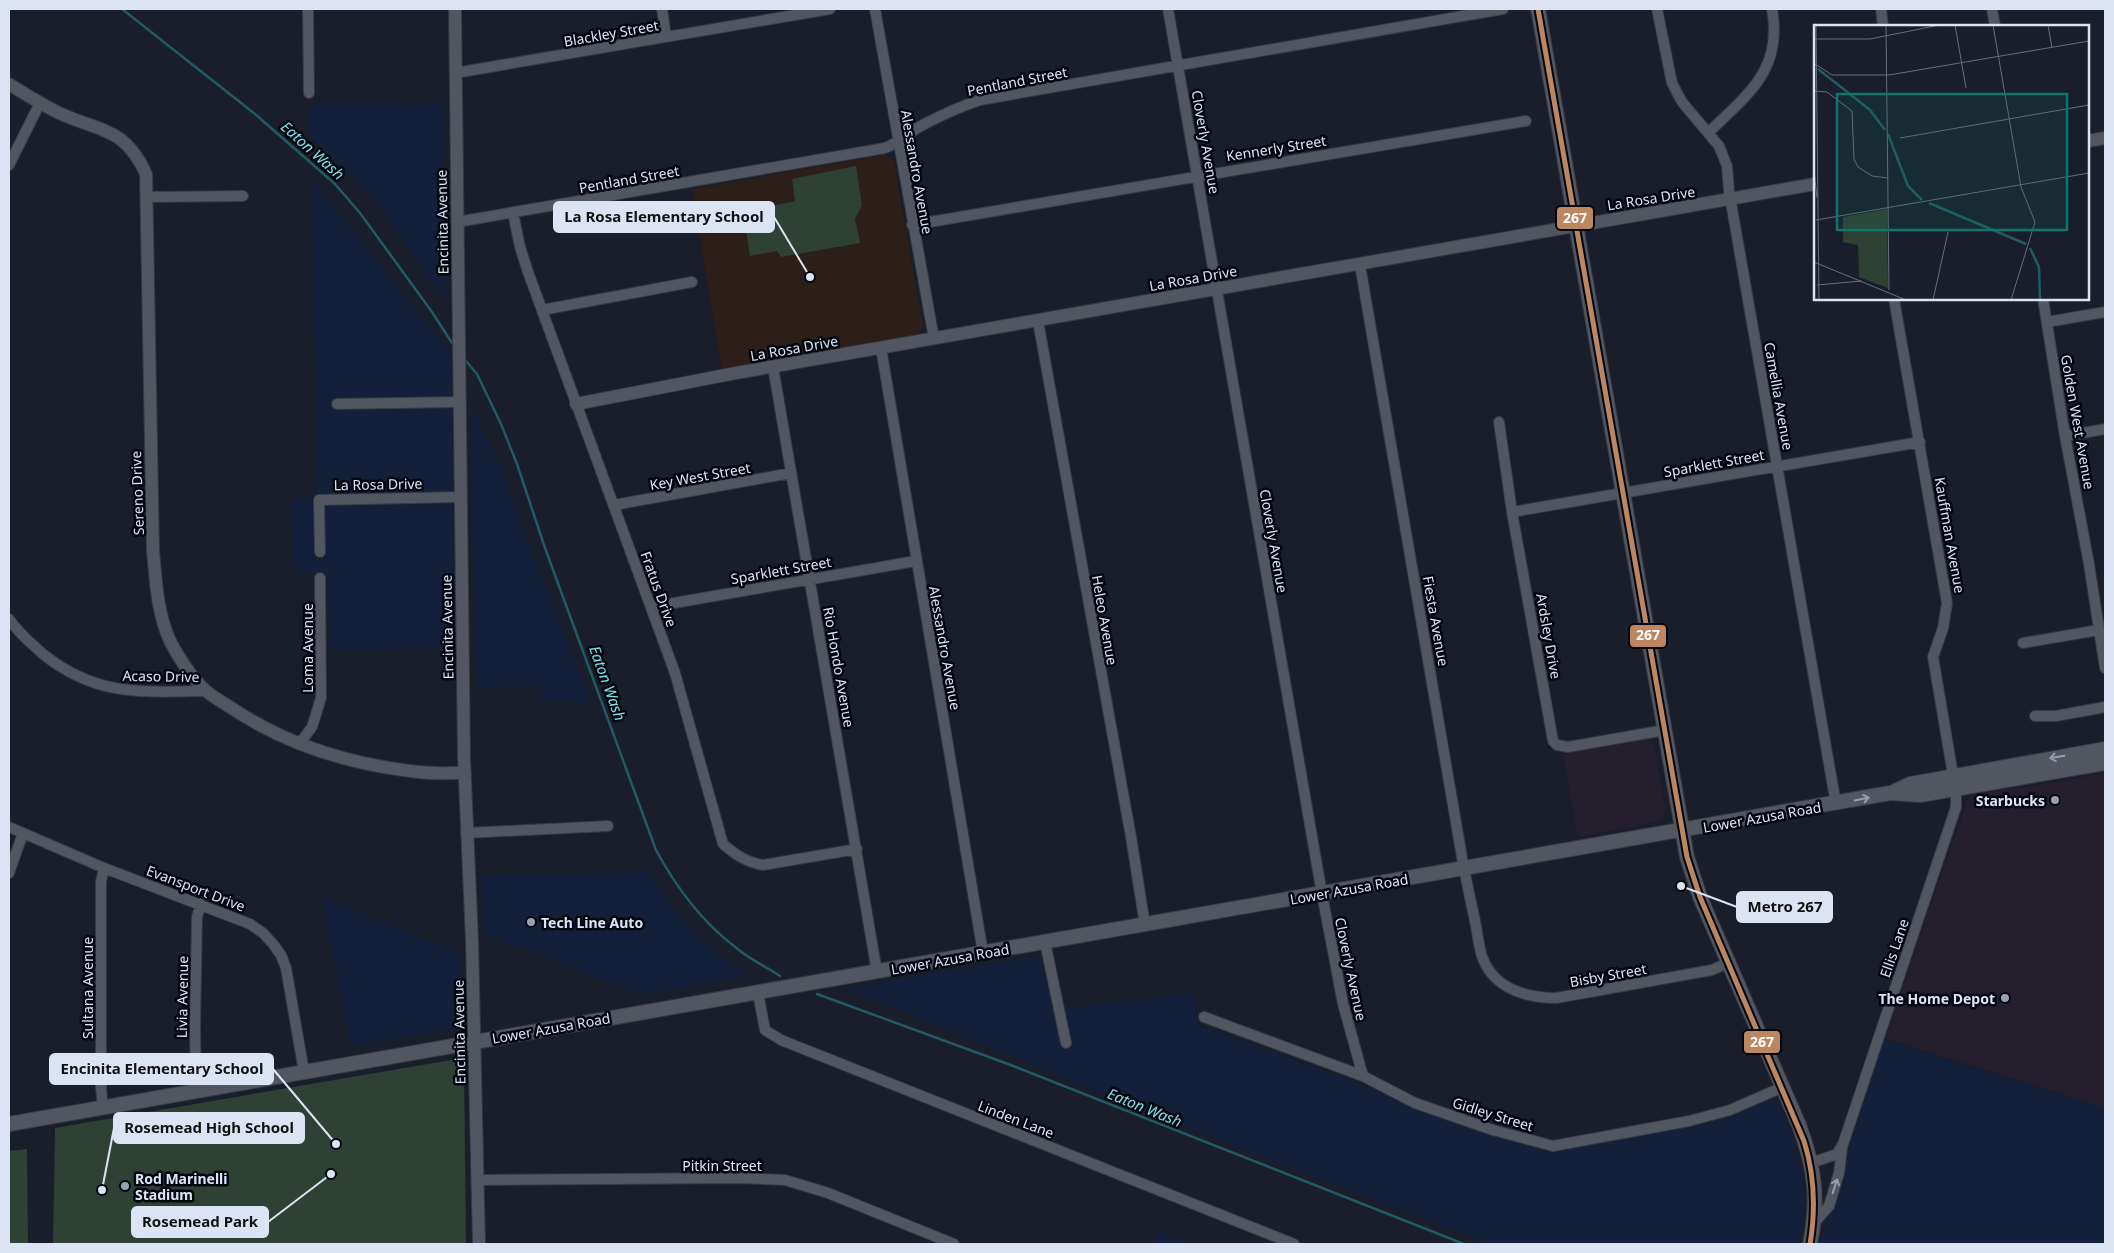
<svg xmlns="http://www.w3.org/2000/svg" width="2114" height="1253" viewBox="0 0 2114 1253" font-family="'Noto Sans',sans-serif">
<style>
.commercial{fill:#251e2d}
.built{fill:#141f3a}
.education{fill:#2c1e19}
.green{fill:#2e4134}
.lines{fill:none;stroke-linecap:round;stroke-linejoin:round}
.stream{stroke:#205a62;stroke-width:2.5}
.minor-casing{stroke:#353943;stroke-width:12}
.tertiary-casing{stroke:#353943;stroke-width:14}
.secondary-casing{stroke:#353943;stroke-width:16}
.minor{stroke:#525660;stroke-width:10}
.tertiary{stroke:#525660;stroke-width:12}
.secondary{stroke:#525660;stroke-width:14}
.bus-1-casing{stroke:#03060f;stroke-width:9}
.bus-1{stroke:#bb8660;stroke-width:5}
.oneway{stroke:#979daa}
.poi-dot{fill:#989fad;stroke:#03060f;stroke-width:2}
.labels{text-anchor:middle;dominant-baseline:central;stroke-width:5;stroke-linejoin:round;paint-order:stroke}
.street-label{font-size:14px;fill:#dce4f4;stroke:#03060f}
.poi-label{font-size:14px;font-weight:bold;fill:#dce4f4;stroke:#03060f;text-anchor:end}
.water-label{font-size:15px;font-style:italic;fill:#7ee0eb;stroke:#03060f}
.inset-river{fill:none;stroke:#205a62;stroke-width:2.5}
.inset-road{fill:none;stroke:#676d7b;stroke-width:1}
.view{fill:#0f766e;fill-opacity:0.15;stroke:#0f766e;stroke-width:2.5}
.inset-edge{fill:none;stroke:#dce4f4;stroke-width:2.5}
.leader{fill:none;stroke:#dce4f4;stroke-width:2}
.callout-dot{fill:#dce4f4;stroke:#03060f;stroke-width:2}
.callout{fill:#dce4f4;stroke:#dce4f4;stroke-width:2}
.callout-label{font-size:15px;text-anchor:middle;font-weight:bold;fill:#111}
.line-badge{stroke:#03060f;stroke-width:2}
.badge-label{font-size:14px;text-anchor:middle;font-weight:bold;fill:#fff}
</style>
<rect width="100%" height="100%" fill="#191e2a"/>
<!-- commercial -->
<path class="commercial" d="M 1644,739 L 1649,739 L 1654,745 L 1666,811 L 1664,816 L 1658,822 L 1578,837 L 1563,756 L 1572,751 Z
M 2105,773 L 2105,1108 L 1885,1038 L 1970,793 L 1994,789 L 2021,788 Z"/>
<!-- built -->
<path class="built" d="M 324,102 L 443,103 L 446,302 L 376,201 L 310,137 L 310,107 Z
M 312,180 L 451,354 L 454,648 L 331,650 L 328,574 L 294,572 L 291,499 L 317,498 Z
M 471,410 L 491,445 L 590,701 L 541,701 L 541,686 L 477,687 Z
M 648,872 L 675,911 L 705,944 L 746,976 L 641,995 L 484,933 L 482,875 Z
M 322,897 L 460,954 L 463,1024 L 461,1028 L 351,1046 Z
M 1033,957 L 1041,962 L 1053,1010 L 1193,993 L 1198,1025 L 1545,1152 L 1709,1123 L 1766,1102 L 1776,1102 L 1791,1133 L 1801,1166 L 1804,1200 L 1801,1236 L 1798,1244 L 1489,1244 L 1173,1122 L 847,989 L 918,975 Z
M 1884,1040 L 2105,1108 L 2105,1244 L 1820,1244 L 1823,1229 Z
M 1158,1231 L 1191,1244 L 1154,1244 Z"/>
<!-- education -->
<path class="education" d="M 884,155 L 888,156 L 894,162 L 923,327 L 920,331 L 916,335 L 868,344 L 722,370 L 692,189 Z"/>
<!-- green -->
<path class="green" d="M 856,166 L 862,205 L 855,219 L 860,243 L 781,257 L 777,251 L 750,256 L 743,212 L 795,201 L 792,179 Z
M 457,1059 L 464,1062 L 466,1244 L 53,1244 L 55,1128 Z
M 27,1149 L 28,1244 L 9,1244 L 9,1151 Z"/>
<g class="lines">
<!-- stream -->
<path class="stream" d="M 122,9 L 255,114 L 335,184 L 360,213 L 432,312 L 452,343
M 466,361 L 477,374 L 501,424 L 517,464 L 545,548 L 656,850 C 676,887 700,920 734,946 C 747,958 765,966 780,976
M 817,994 L 1008,1064 L 1464,1244"/>
<defs>
<path id="minor" d="M 308,9 L 309,93
M 662,9 L 666,37
M 875,9 L 934,339
M 1168,9 L 1322,894 L 1343,1004 L 1363,1076
M 1657,9 L 1672,83 L 1682,102 L 1719,146 L 1727,166 L 1729,191 L 1836,804
M 1881,9 L 1883,26
M 1992,9 L 1995,26
M 455,73 L 830,9
M 1709,132 C 1748,94 1783,70 1772,9
M 9,165 L 40,103
M 147,197 L 243,196
M 513,213 L 520,247 L 528,272 L 675,673 L 723,844 C 736,855 746,862 763,865 L 857,849
M 457,222 L 885,148 C 898,143 907,134 919,127 C 939,116 959,107 980,100 L 1503,9
M 912,225 L 1526,121
M 1360,265 L 1464,869 C 1468,888 1472,907 1476,926 C 1478,937 1479,949 1483,959 C 1495,989 1527,998 1556,998 L 1712,970 L 1728,963
M 1894,299 L 1947,603 L 1943,628 L 1933,657 L 1953,775
M 2043,299 L 2065,436 L 2089,564 L 2105,668
M 542,310 L 692,282
M 1038,321 L 1131,837 L 1145,925
M 2047,322 L 2105,312
M 881,348 L 983,953
M 773,367 L 877,972
M 337,404 L 458,402
M 1499,422 L 1512,512 L 1553,741 L 1557,745 L 1568,747 L 1665,730
M 2065,436 L 2105,429
M 614,505 L 791,473
M 1512,512 L 1920,442
M 320,552 L 319,500 L 460,497
M 651,607 L 916,561
M 9,619 C 18,633 31,643 43,654 C 96,697 143,692 206,691
M 2023,643 L 2099,630
M 2035,716 L 2056,716 L 2105,707
M 300,743 L 312,727 L 321,698 L 320,578
M 9,827 L 104,868 L 250,924 L 263,933 L 273,944 L 281,955 L 286,968 L 304,1072
M 466,833 L 608,826
M 9,873 L 23,833
M 1045,942 L 1066,1043
M 758,993 L 765,1030 L 781,1040 L 1294,1244
M 1204,1017 L 1363,1076 L 1415,1103 L 1493,1130 L 1553,1146 L 1689,1121 L 1730,1110 L 1783,1087
M 196,1091 L 195,1026 L 197,917 L 201,904
M 103,1108 L 101,1088 L 101,882 L 104,868
M 1811,1163 L 1837,1154 L 1843,1144 L 1956,807 L 1956,788
M 478,1180 L 740,1178 L 785,1180 L 828,1193 L 954,1244
M 1814,1223 L 1829,1206 L 1839,1173 L 1842,1148"/>
<path id="tertiary" d="M 455,9 L 464,758 L 472,941 L 479,1244
M 9,84 C 25,94 41,104 59,113 C 100,132 125,127 146,174 L 153,551 C 156,582 157,612 170,641 C 179,658 191,677 205,690 C 213,697 222,702 230,707 C 286,745 353,765 419,772 C 434,774 450,773 465,773
M 2088,141 L 2105,138
M 576,404 L 736,373 L 1815,184"/>
<path id="secondary" d="M 1538,9 L 1687,857 L 1700,897 L 1799,1125 C 1815,1168 1819,1199 1810,1244
M 1891,793 L 1910,784 L 2105,749
M 9,1124 L 1890,793 L 1920,795 L 2105,763"/>
</defs>
<!-- minor casing -->
<use href="#minor" class="minor-casing"/>
<!-- tertiary casing -->
<use href="#tertiary" class="tertiary-casing"/>
<!-- secondary casing -->
<use href="#secondary" class="secondary-casing"/>
<!-- minor -->
<use href="#minor" class="minor"/>
<!-- tertiary -->
<use href="#tertiary" class="tertiary"/>
<!-- secondary -->
<use href="#secondary" class="secondary"/>
<defs>
<path id="bus-1" d="M 1538,9 L 1687,857 L 1700,897 L 1804,1141 C 1815,1176 1816,1208 1810,1244"/>
</defs>
<!-- bus-1 casing -->
<use href="#bus-1" class="bus-1-casing"/>
<!-- bus-1 -->
<use href="#bus-1" class="bus-1"/>
</g>
<!-- one-way arrows -->
<defs><path id="oneway-shaft" d="M-6 0H5M1.5-3L5.5 0L1.5 3" fill="none" stroke-width="1.6" stroke-linecap="round" stroke-linejoin="round" transform="scale(1.25)"/></defs>
<g class="oneway">
<use href="#oneway-shaft" transform="translate(2057 757) rotate(170)"/>
<use href="#oneway-shaft" transform="translate(1862 799) rotate(-11)"/>
<use href="#oneway-shaft" transform="translate(1835 1186) rotate(-72)"/>
</g>
<!-- markers -->
<g class="poi-dot">
<circle cx="2055" cy="800" r="5"/>
<circle cx="531" cy="922" r="5"/>
<circle cx="2005" cy="998" r="5"/>
<circle cx="125" cy="1186" r="5"/>
</g>
<g class="labels">
<!-- street labels -->
<g class="street-label">
<text transform="translate(611 33) rotate(-10)">Blackley Street</text>
<text transform="translate(1017 81) rotate(-11)">Pentland Street</text>
<text transform="translate(1206 142) rotate(80)">Cloverly Avenue</text>
<text transform="translate(1276 148) rotate(-9)">Kennerly Street</text>
<text transform="translate(917 172) rotate(80)">Alessandro Avenue</text>
<text transform="translate(629 179) rotate(-10)">Pentland Street</text>
<text transform="translate(1651 198) rotate(-9)">La Rosa Drive</text>
<text transform="translate(442 222) rotate(-91)">Encinita Avenue</text>
<text transform="translate(1193 278) rotate(-10)">La Rosa Drive</text>
<text transform="translate(794 348) rotate(-10)">La Rosa Drive</text>
<text transform="translate(1779 396) rotate(80)">Camellia Avenue</text>
<text transform="translate(2078 422) rotate(80)">Golden West Avenue</text>
<text transform="translate(1714 463) rotate(-10)">Sparklett Street</text>
<text transform="translate(700 476) rotate(-10)">Key West Street</text>
<text transform="translate(378 484) rotate(-1)">La Rosa Drive</text>
<text transform="translate(137 493) rotate(-92)">Sereno Drive</text>
<text transform="translate(1950 535) rotate(80)">Kauffman Avenue</text>
<text transform="translate(1274 541) rotate(80)">Cloverly Avenue</text>
<text transform="translate(781 570) rotate(-10)">Sparklett Street</text>
<text transform="translate(659 589) rotate(70)">Fratus Drive</text>
<text transform="translate(1105 620) rotate(80)">Heleo Avenue</text>
<text transform="translate(1436 621) rotate(80)">Fiesta Avenue</text>
<text transform="translate(447 627) rotate(-91)">Encinita Avenue</text>
<text transform="translate(1549 636) rotate(80)">Ardsley Drive</text>
<text transform="translate(307 648) rotate(-90)">Loma Avenue</text>
<text transform="translate(945 648) rotate(80)">Alessandro Avenue</text>
<text transform="translate(839 667) rotate(80)">Rio Hondo Avenue</text>
<text transform="translate(161 676) rotate(1)">Acaso Drive</text>
<text transform="translate(1762 817) rotate(-10)">Lower Azusa Road</text>
<text transform="translate(196 888) rotate(21)">Evansport Drive</text>
<text transform="translate(1349 889) rotate(-10)">Lower Azusa Road</text>
<text transform="translate(1894 948) rotate(-71)">Ellis Lane</text>
<text transform="translate(950 959) rotate(-10)">Lower Azusa Road</text>
<text transform="translate(1351 969) rotate(78)">Cloverly Avenue</text>
<text transform="translate(1608 975) rotate(-10)">Bisby Street</text>
<text transform="translate(87 988) rotate(-90)">Sultana Avenue</text>
<text transform="translate(182 997) rotate(-89)">Livia Avenue</text>
<text transform="translate(551 1028) rotate(-10)">Lower Azusa Road</text>
<text transform="translate(459 1032) rotate(-91)">Encinita Avenue</text>
<text transform="translate(1493 1114) rotate(17)">Gidley Street</text>
<text transform="translate(1016 1119) rotate(21)">Linden Lane</text>
<text x="722" y="1165">Pitkin Street</text>
</g>
<!-- poi labels -->
<g class="poi-label">
<text x="2045" y="800">Starbucks</text>
<text x="541" y="922" text-anchor="start">Tech Line Auto</text>
<text x="1995" y="998">The Home Depot</text>
<text x="135" y="1178" text-anchor="start">Rod Marinelli<tspan x="135" dy="16">Stadium</tspan></text>
</g>
<!-- water labels -->
<g class="water-label">
<text transform="translate(313 150) rotate(42)">Eaton Wash</text>
<text transform="translate(608 683) rotate(70)">Eaton Wash</text>
<text transform="translate(1145 1107) rotate(22)">Eaton Wash</text>
</g>
</g>
<!-- overview -->
<g transform="translate(1814 25)">
<rect width="275" height="275" fill="#191e2a"/>
<path d="M 73,184 L 74,263 L 45,252 L 44,220 L 29,217 L 29,192 Z" fill="#2e4134"/>
<path class="inset-river" d="M 4,44 L 56,85 L 71,105M 74,109 L 94,161 L 108,175M 115,178 L 212,219M 216,223 L 225,242 L 226,275"/>
<path class="inset-road" d="M 2,0 L 5,275M 72,0 L 75,265M 141,0 L 152,63M 179,0 L 207,162 L 221,197 L 197,275M 234,0 L 238,23M 0,14 L 56,14 L 126,0M 1,39 L 18,50 L 75,50 L 275,16M 1,66 L 13,67 L 38,86 L 40,134 L 44,142 L 58,151 L 74,153M 86,113 L 275,80M 0,145 L 3,173M 2,195 L 275,148M 0,237 L 92,275M 3,260 L 48,256M 119,275 L 134,207"/>
<path class="view" d="M 23,69 L 253,69 L 253,205 L 23,205 Z"/>
<rect width="275" height="275" class="inset-edge"/>
</g>
<!-- callouts -->
<path class="leader" d="M810 277L774 217M1681 886L1737 907M336 1144L273 1069M102 1190L114 1128M331 1174L268 1222"/>
<g class="callout-dot">
<circle cx="810" cy="277" r="5"/>
<circle cx="1681" cy="886" r="5"/>
<circle cx="336" cy="1144" r="5"/>
<circle cx="102" cy="1190" r="5"/>
<circle cx="331" cy="1174" r="5"/>
</g>
<g class="callout">
<rect x="554" y="202" width="220" height="30" rx="5"/>
<rect x="1737" y="892" width="95" height="30" rx="5"/>
<rect x="50" y="1054" width="223" height="30" rx="5"/>
<rect x="114" y="1113" width="190" height="30" rx="5"/>
<rect x="132" y="1207" width="136" height="30" rx="5"/>
</g>
<g class="callout-label">
<text x="664" y="222">La Rosa Elementary School</text>
<text x="1785" y="912">Metro 267</text>
<text x="162" y="1074">Encinita Elementary School</text>
<text x="209" y="1133">Rosemead High School</text>
<text x="200" y="1227">Rosemead Park</text>
</g>
<g class="line-badge">
<rect x="1556" y="206" width="38" height="24" rx="5" fill="#bb8660"/>
<rect x="1629" y="624" width="38" height="24" rx="5" fill="#bb8660"/>
<rect x="1743" y="1030" width="38" height="24" rx="5" fill="#bb8660"/>
</g>
<g class="badge-label">
<text x="1575" y="223">267</text>
<text x="1648" y="640">267</text>
<text x="1762" y="1047">267</text>
</g>
<!-- border -->
<rect width="2114" height="1253" fill="none" stroke="#dce4f4" stroke-width="20"/>
</svg>
